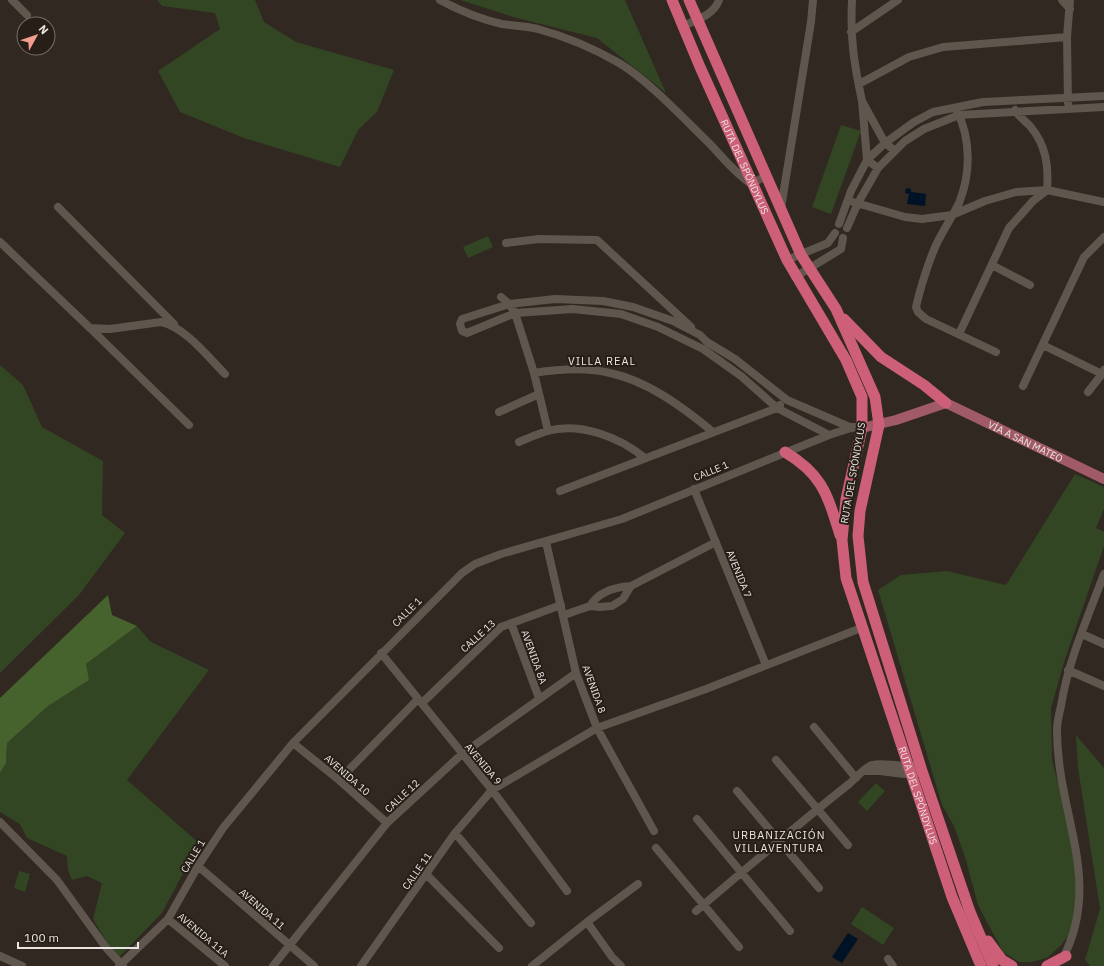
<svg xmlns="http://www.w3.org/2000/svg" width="1104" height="966" viewBox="0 0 1104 966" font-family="'IBM Plex Sans',sans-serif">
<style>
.green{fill:#334623}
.forest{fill:#47632d}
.water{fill:#001225}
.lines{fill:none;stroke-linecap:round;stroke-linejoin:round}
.minor{stroke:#5f564e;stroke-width:8}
.major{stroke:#a15b68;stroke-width:10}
.highway{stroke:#cd5f79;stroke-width:11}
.labels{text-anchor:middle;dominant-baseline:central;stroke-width:4;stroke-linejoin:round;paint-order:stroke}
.street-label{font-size:10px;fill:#eae5e0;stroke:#261e17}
.neighbourhood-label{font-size:11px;letter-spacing:1px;fill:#eae5e0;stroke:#261e17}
</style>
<rect width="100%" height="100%" fill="#302821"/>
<!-- green -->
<path class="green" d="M 157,0 L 255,0 L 264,22 L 296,42 L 394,70 L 377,112 L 358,130 L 340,167 L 244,138 L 180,112 L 158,71 L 220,29 L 215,13 L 162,6 Z
M 460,0 L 625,0 L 666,93 L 597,38 L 517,18 Z
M 841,125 L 861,131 L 831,214 L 812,207 Z
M 488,236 L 493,247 L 468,258 L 463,247 Z
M 0,365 L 23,385 L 42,427 L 103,461 L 102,515 L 125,533 L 79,595 L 0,673 Z
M 1075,474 L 1104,487 L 1104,509 L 1096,528 L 1104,532 L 1104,546 L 1065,659 L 1051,708 L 1052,760 L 1081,871 L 1078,924 L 1060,946 L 1047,958 L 1031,962 L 1019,962 L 1003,952 L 978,905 L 966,860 L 954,826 L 942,805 L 878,590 L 901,575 L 947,571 L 1006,585 Z
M 137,626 L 151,642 L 209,670 L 127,780 L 199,843 L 162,913 L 117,959 L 93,919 L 102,883 L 87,876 L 72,880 L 68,870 L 67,856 L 27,838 L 20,824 L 0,812 L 0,773 L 6,763 L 7,743 L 48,706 L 89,680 L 85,665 Z
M 1076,735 L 1104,768 L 1104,966 L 1090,966 L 1085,960 L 1100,909 L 1078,768 Z
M 876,783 L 885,791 L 867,811 L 858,802 Z
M 19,871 L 30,874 L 25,892 L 14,888 Z
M 862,907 L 894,928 L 883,945 L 851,924 Z"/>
<!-- forest -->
<path class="forest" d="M 108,595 L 112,615 L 137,626 L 86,664 L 89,680 L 48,706 L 7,743 L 6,763 L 0,773 L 0,698 Z"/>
<!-- water -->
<path class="water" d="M 906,188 L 911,189 L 911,192 L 926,194 L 925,206 L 907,204 L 909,194 L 905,193 Z
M 848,933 L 858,939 L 842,963 L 832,957 Z"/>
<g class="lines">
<!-- minor -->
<path class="minor" d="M 12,0 L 27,15
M 440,0 C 460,11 480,19 502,24 C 514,26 526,26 538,29 C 567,37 593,48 619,63 C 648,80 685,120 710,144 C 725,160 733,171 751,184 L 766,176
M 852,0 C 850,39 854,63 862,101
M 1062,0 L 1070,9
M 683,26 C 696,20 714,15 719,0
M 851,32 L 898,0
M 859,84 L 909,57 L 943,47 L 1067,37
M 1068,103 L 1067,37 L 1070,0
M 957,111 C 971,139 971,174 959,203 C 952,217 944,229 937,243 C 929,260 920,289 916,307 L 918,312 L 926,319 L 996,352
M 878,168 L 867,160 L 862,101 L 885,143 L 894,150
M 853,202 L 905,217 L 922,219 L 952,215 L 985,201 L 1016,192 L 1047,190 L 1104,202
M 58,207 L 174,324
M 781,208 L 811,22 L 813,0
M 839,224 L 851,191 L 867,160 L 885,143 L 914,122 L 933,112 L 983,102 L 1104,96
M 847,228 L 858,203 L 878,168 L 905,141 L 924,129 L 959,115 L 1104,107
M 0,242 L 90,328 L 110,329 L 161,322 C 185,327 208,357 225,374
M 506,243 L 539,239 L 597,240 L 691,327
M 787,260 L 828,243 L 835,233
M 992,265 L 1030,285
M 795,277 L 841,249 L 843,238
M 501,297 L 509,304 L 515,313 L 534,373 L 548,431
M 90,328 L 189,425
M 959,334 L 1009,228 L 1033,201 L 1047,190 C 1049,166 1046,145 1030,126 C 1025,121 1018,116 1015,110
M 1043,345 L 1102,374 L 1104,370
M 534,373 C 559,369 586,367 610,373 C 648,381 684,408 713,432
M 1023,386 L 1084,257 L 1104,237
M 1088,392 L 1102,374
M 499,412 L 539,394
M 829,435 L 777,408 L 741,376 L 703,349 L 658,327 L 621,314 L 573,309 L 515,313 L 467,333 L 462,331 L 460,324 L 462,319 L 509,304 L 555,299 L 603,301 L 633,307 L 673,321 L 700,335 L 707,342 L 735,359 L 787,400 L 852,428
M 519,442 C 528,438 538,434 547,431 C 581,422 619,437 645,458
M 694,489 L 766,665
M 560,491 L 777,408 L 780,405
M 546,542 L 576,673 L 597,728 L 654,831
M 590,606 C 599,591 615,587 631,586
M 564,615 L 590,606 L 600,607 L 612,606 L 623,599 L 631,586 L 716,542
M 511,623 L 539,698
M 1082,634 L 1104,644
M 381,653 L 492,790 L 567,891
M 1068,670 L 1104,686
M 422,703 L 501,627 L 561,605
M 814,727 L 856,778
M 293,743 L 339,780 L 387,823
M 776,760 L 848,845
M 864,771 L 880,771 L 904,774 L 922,771
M 339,780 L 418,699
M 737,791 L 819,888
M 697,819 L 790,931
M 0,822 L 57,880 L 107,949 L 123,966
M 455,833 L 531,923
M 656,848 L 739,947
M 198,866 L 314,966
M 427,875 L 499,948
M 696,911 C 747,868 797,825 849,784 C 854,780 866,766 872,765 C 883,762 900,767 914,766
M 168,919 L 225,966
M 587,922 L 612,957 L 621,966
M 0,956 L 22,966
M 888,959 L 893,966
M 1062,960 C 1104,880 1057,816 1057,730 C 1057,722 1059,714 1061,706 C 1068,661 1088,617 1104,574
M 119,966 L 168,919 L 198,866 L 223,828 L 293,743 L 462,573 L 475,564 L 501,554 L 622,519 L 829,435 L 854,427 L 862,428
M 273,966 L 387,823 L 462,754 L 576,673
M 361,966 L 455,833 L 492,790 L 597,728 L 706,689 L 861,628
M 532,966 L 587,922 L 638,884"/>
<!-- major -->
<path class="major" id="s1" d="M 862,428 L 896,420 L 946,403 L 1104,479"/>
<!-- highway -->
<g class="highway">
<path id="s2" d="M 672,0 L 700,67 L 787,260 L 846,360 L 862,397 L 862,428 L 846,499 L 842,540 L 846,578 L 952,897 L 981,966"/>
<path d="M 689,0 L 801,255 L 836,309 L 875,397 L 879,425 L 860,511 L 858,536 L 863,582 L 922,771 L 970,912 L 993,966"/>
<path d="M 844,319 L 881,357 L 924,385 L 946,403"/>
<path d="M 785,452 C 823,475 827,494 840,535"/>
<path d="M 988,941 L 1002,960 L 1012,966"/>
<path d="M 1047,966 L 1066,956"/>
</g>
</g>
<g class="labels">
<!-- street labels -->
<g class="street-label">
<text stroke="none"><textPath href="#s2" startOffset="182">RUTA DEL SPÓNDYLUS</textPath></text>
<text stroke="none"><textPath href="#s1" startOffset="176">VÍA A SAN MATEO</textPath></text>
<text transform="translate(711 471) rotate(-22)">CALLE 1</text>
<text transform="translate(853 473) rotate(-80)">RUTA DEL SPÓNDYLUS</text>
<text transform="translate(739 574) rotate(68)">AVENIDA 7</text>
<text transform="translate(407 612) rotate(-45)">CALLE 1</text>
<text transform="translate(478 636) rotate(-42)">CALLE 13</text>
<text transform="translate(534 657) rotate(70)">AVENIDA 8A</text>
<text transform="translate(594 689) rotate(70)">AVENIDA 8</text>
<text transform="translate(483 764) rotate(50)">AVENIDA 9</text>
<text transform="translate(347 775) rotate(41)">AVENIDA 10</text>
<text stroke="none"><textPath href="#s2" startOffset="853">RUTA DEL SPÓNDYLUS</textPath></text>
<text transform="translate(402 796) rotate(-43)">CALLE 12</text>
<text transform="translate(193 856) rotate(-59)">CALLE 1</text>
<text transform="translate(417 871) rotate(-55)">CALLE 11</text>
<text transform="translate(262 909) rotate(41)">AVENIDA 11</text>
<text transform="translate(203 935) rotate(40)">AVENIDA 11A</text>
</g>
<!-- neighbourhood labels -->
<g class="neighbourhood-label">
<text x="602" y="361">VILLA REAL</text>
<text x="779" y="835">URBANIZACIÓN<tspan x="779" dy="13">VILLAVENTURA</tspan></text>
</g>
</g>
<!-- north arrow -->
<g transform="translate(36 36) rotate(50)"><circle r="19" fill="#261e17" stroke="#746e67"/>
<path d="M0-3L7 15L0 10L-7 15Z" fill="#f49d8d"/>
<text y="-6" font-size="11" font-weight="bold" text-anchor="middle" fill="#eae5e0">N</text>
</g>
<!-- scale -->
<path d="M18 942v6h120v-6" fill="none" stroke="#eae5e0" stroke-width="2"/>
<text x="24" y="942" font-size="12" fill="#eae5e0" stroke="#261e17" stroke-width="3" paint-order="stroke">100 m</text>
</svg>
